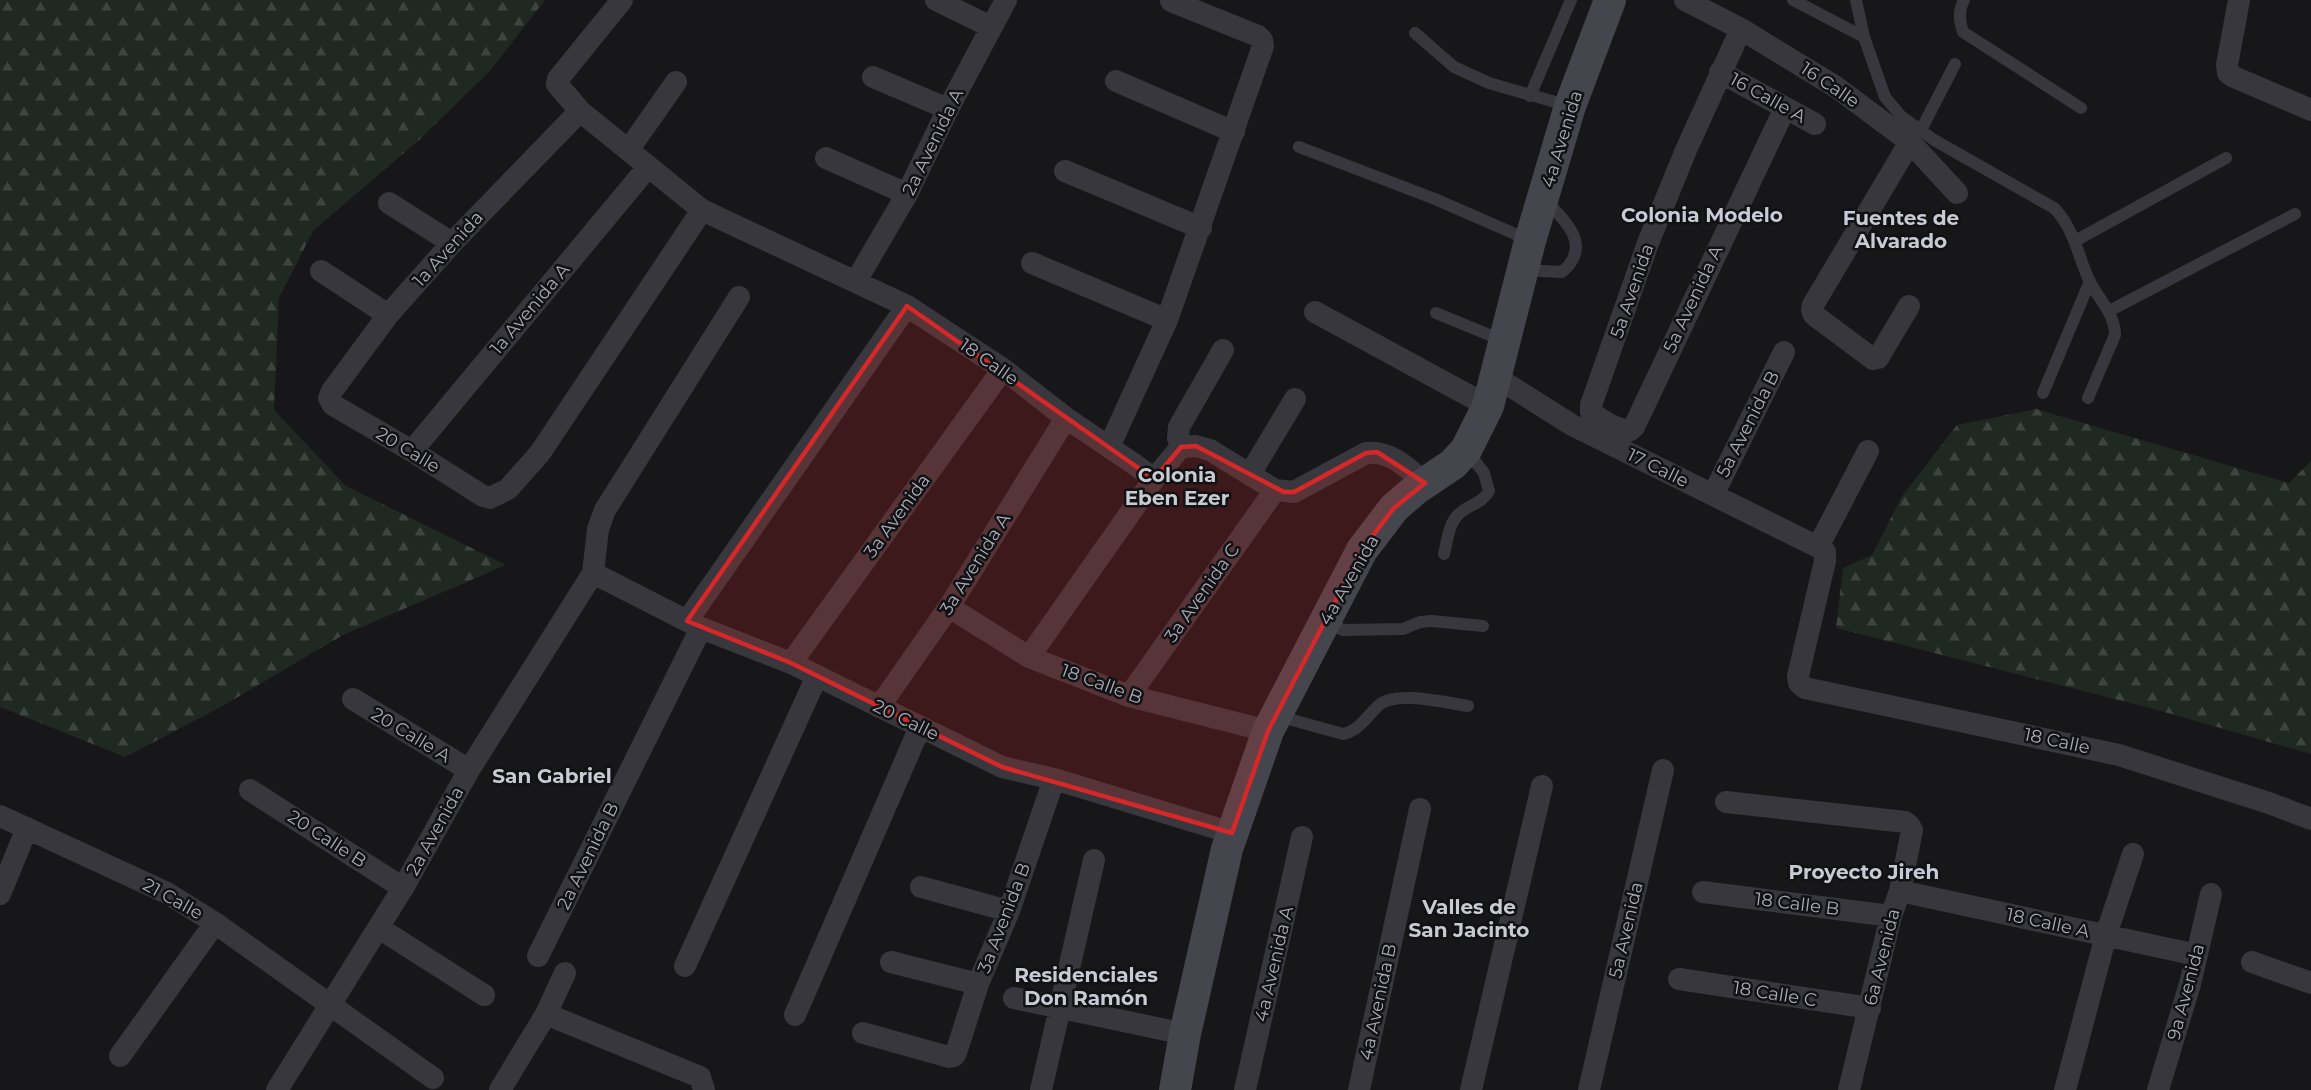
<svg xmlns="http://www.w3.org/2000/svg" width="2311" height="1090" viewBox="0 0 2311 1090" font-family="Montserrat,sans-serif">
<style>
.forest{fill:url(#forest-firs)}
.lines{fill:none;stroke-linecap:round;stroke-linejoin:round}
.lane{stroke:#37373d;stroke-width:12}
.street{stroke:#37373d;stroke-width:22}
.secondary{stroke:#45464d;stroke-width:32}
.marked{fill:#d62828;fill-opacity:0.2;stroke:#d62828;stroke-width:4.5;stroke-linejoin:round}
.labels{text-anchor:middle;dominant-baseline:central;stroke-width:5;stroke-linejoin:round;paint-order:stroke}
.street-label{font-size:18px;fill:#a8abb8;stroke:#121113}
.neighbourhood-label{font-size:20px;font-weight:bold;fill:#c9cbd4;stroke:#121113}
</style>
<defs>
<pattern id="forest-firs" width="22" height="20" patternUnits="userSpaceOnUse" patternTransform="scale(1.5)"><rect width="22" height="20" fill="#202822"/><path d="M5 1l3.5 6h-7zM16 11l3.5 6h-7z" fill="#3e4440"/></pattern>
</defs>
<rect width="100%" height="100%" fill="#171618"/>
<!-- forest -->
<path class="forest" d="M 0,0 L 545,0 L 490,71 L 419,140 L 313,231 L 279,298 L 274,410 L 346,486 L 506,565 L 343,635 L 219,708 L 125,757 L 0,707 Z
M 2036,409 L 2289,483 L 2311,461 L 2311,754 L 2154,709 L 1836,628 L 1843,568 L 1872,555 L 1902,496 L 1957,425 Z"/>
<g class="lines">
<!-- lane -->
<path class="lane" d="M 1793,0 L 1864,37
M 1856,0 L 1864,37 L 1885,97 L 1901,116 L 1934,140 L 2054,208 C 2074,228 2078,256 2089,280 C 2098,299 2115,313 2115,335 L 2088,398
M 1964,0 C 1958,11 1959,21 1963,32 L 2081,108
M 1415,33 L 1454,67 L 1489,83 L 1569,106
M 1530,96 L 1571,0
M 1921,130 L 1955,64
M 1299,147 L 1435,199 L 1529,240
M 2075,241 L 2226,158
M 1524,270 L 1562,272 C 1594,245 1564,220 1544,199
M 2109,311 L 2295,214
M 1436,313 L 1504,341
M 2043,393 L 2090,281
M 1444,554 C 1447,542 1449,522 1459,514 C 1469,504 1482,504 1489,491 L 1484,473 L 1467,451
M 1326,622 L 1343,630 L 1403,629 L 1420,622 L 1432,621 L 1483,626
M 1278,716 L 1343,734 C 1359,731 1368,715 1379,705 C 1397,690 1446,703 1468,706"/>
<!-- street -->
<path class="street" d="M 622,0 L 558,79 L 557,84 L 580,111 L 702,210 L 907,306 L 1003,369 L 1066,418 L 1134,464 L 1154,479 L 1181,447 L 1196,446 L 1210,450 L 1275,490 L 1294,492 L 1366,453 C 1390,450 1408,468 1425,483
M 936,0 L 991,27
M 1685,0 L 1741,29 L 1836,87 L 1910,142 L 1957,193
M 2239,0 L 2227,65 L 2228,73 L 2234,77 L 2311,110
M 1741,29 L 1686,150 L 1648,243 L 1591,405 L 1591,412 C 1601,420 1616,429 1629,431 L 1634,427 L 1785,108
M 1720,72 L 1815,124
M 873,77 L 948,109
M 1116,81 L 1234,132
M 580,111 L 452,243 L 388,315 L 332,391 L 329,398 L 333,405 L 412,451 L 483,496 L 490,498 L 508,489 L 540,453 L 702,210
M 629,149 L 676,82
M 826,158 L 907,194
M 1065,171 L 1201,228
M 389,203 L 452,243
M 1032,263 L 1167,320
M 321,271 L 388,315
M 856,281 L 907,194 L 948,109 L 1006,0
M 1909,306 L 1878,358 L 1873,359 L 1814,315 L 1812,310 L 1813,305 L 1910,142
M 1315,312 L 1488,406
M 1496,377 L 1572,425 L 1818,547 L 1825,552 L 1825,561 L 1798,676 L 1799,683 L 1805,688 L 2119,755 L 2269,803 L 2311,819
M 1109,447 L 1167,320 L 1263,46 L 1262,40 L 1258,36 L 1171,1
M 1181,447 L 1178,438 L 1179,427 L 1223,350
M 412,451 L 648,167
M 1250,474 L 1295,399
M 1713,495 L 1784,352
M 1818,547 L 1868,451
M 593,573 L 701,628 L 791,663 L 1002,767 L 1054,779 L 1232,833
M 593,573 L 598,529 L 605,510 L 739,297
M 949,607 L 1029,657 L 1129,696 L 1268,731
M 687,621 L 907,306
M 1029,657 L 1154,479
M 791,663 L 1003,369
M 1129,696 L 1275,490
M 353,699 L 469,770
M 879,707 L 949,607 L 1066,418
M 250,790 L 403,888
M 1726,802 L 1905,822 L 1909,825 L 1912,830 L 1900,891 L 1891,916 L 1849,1090
M 0,816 L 167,893 L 215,923 L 433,1078
M 921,887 L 1009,911
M 1900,891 L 2197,955
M 1703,892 L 1891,916
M 0,894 L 27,828
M 379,928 L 484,995
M 538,956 L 701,628
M 891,962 L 978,984
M 2252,962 L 2311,983
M 685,966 L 817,676
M 1679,979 L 1870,1008
M 1014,998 L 1185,1034
M 546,1014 L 700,1077 L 704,1090
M 795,1015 L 920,727
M 863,1033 L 949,1057 L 954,1056 L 956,1053 L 978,984 L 1009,911 L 1054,779
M 120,1056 L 215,923
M 277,1090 L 403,888 L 469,770 L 593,573
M 500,1090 L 546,1014 L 565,973
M 1041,1090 L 1094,860
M 1245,1090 L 1302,837
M 1359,1090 L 1420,809
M 1471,1090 L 1542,786
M 1589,1090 L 1663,770
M 2065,1090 L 2106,935 L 2133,854
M 2158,1090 L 2190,984 L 2211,894"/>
<!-- secondary -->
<path class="secondary" d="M 1175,1090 L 1185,1034 L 1227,849 L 1268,731 L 1362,550 L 1394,508 L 1416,489 L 1453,464 L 1466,450 L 1488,406 L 1530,241 L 1570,106 L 1610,0"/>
</g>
<!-- marked area -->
<path class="marked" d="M 907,306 L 1154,479 L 1181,447 L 1196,446 L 1284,492 L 1294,492 L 1366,453 L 1377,452 L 1425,483 L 1394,508 L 1362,550 L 1268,731 L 1232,833 L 1002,767 L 791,663 L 687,621 Z"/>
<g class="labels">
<!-- street labels -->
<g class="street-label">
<text transform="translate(1830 85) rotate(34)">16 Calle</text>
<text transform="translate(1768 98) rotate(29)">16 Calle A</text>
<text transform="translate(1562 139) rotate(-73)">4a Avenida</text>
<text transform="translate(933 142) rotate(-64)">2a Avenida A</text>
<text transform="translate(448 249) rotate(-48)">1a Avenida</text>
<text transform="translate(1632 291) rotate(-71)">5a Avenida</text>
<text transform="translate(1693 299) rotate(-65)">5a Avenida A</text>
<text transform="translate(530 309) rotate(-50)">1a Avenida A</text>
<text transform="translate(989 362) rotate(35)">18 Calle</text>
<text transform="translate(1748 424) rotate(-63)">5a Avenida B</text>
<text transform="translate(408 450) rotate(31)">20 Calle</text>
<text transform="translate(1658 468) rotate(26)">17 Calle</text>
<text transform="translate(897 516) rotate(-54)">3a Avenida</text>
<text transform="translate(975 564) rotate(-58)">3a Avenida A</text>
<text transform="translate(1349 580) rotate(-60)">4a Avenida</text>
<text transform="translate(1202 593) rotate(-55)">3a Avenida C</text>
<text transform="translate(1102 684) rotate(20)">18 Calle B</text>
<text transform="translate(906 720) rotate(26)">20 Calle</text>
<text transform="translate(411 735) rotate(31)">20 Calle A</text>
<text transform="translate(2057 741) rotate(12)">18 Calle</text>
<text transform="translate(435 831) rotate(-61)">2a Avenida</text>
<text transform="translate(327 839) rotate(33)">20 Calle B</text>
<text transform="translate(588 856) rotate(-64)">2a Avenida B</text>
<text transform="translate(173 899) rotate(29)">21 Calle</text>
<text transform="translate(1797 904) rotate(7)">18 Calle B</text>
<text transform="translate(1004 918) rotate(-69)">3a Avenida B</text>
<text transform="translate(2048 923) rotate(12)">18 Calle A</text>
<text transform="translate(1626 930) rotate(-77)">5a Avenida</text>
<text transform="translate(1882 957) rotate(-76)">6a Avenida</text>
<text transform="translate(1274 964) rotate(-77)">4a Avenida A</text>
<text transform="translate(2186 992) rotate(-75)">9a Avenida</text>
<text transform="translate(1775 994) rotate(9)">18 Calle C</text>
<text transform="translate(1378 1002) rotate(-78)">4a Avenida B</text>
</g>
<!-- neighbourhood labels -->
<g class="neighbourhood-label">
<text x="1702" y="215">Colonia Modelo</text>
<text x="1901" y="218">Fuentes de<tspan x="1901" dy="23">Alvarado</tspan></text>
<text x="1177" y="475">Colonia<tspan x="1177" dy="23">Eben Ezer</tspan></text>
<text x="552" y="776">San Gabriel</text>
<text x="1864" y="872">Proyecto Jireh</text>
<text x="1469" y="907">Valles de<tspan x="1469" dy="23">San Jacinto</tspan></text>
<text x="1086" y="975">Residenciales<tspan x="1086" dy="23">Don Ramón</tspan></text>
</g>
</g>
</svg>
